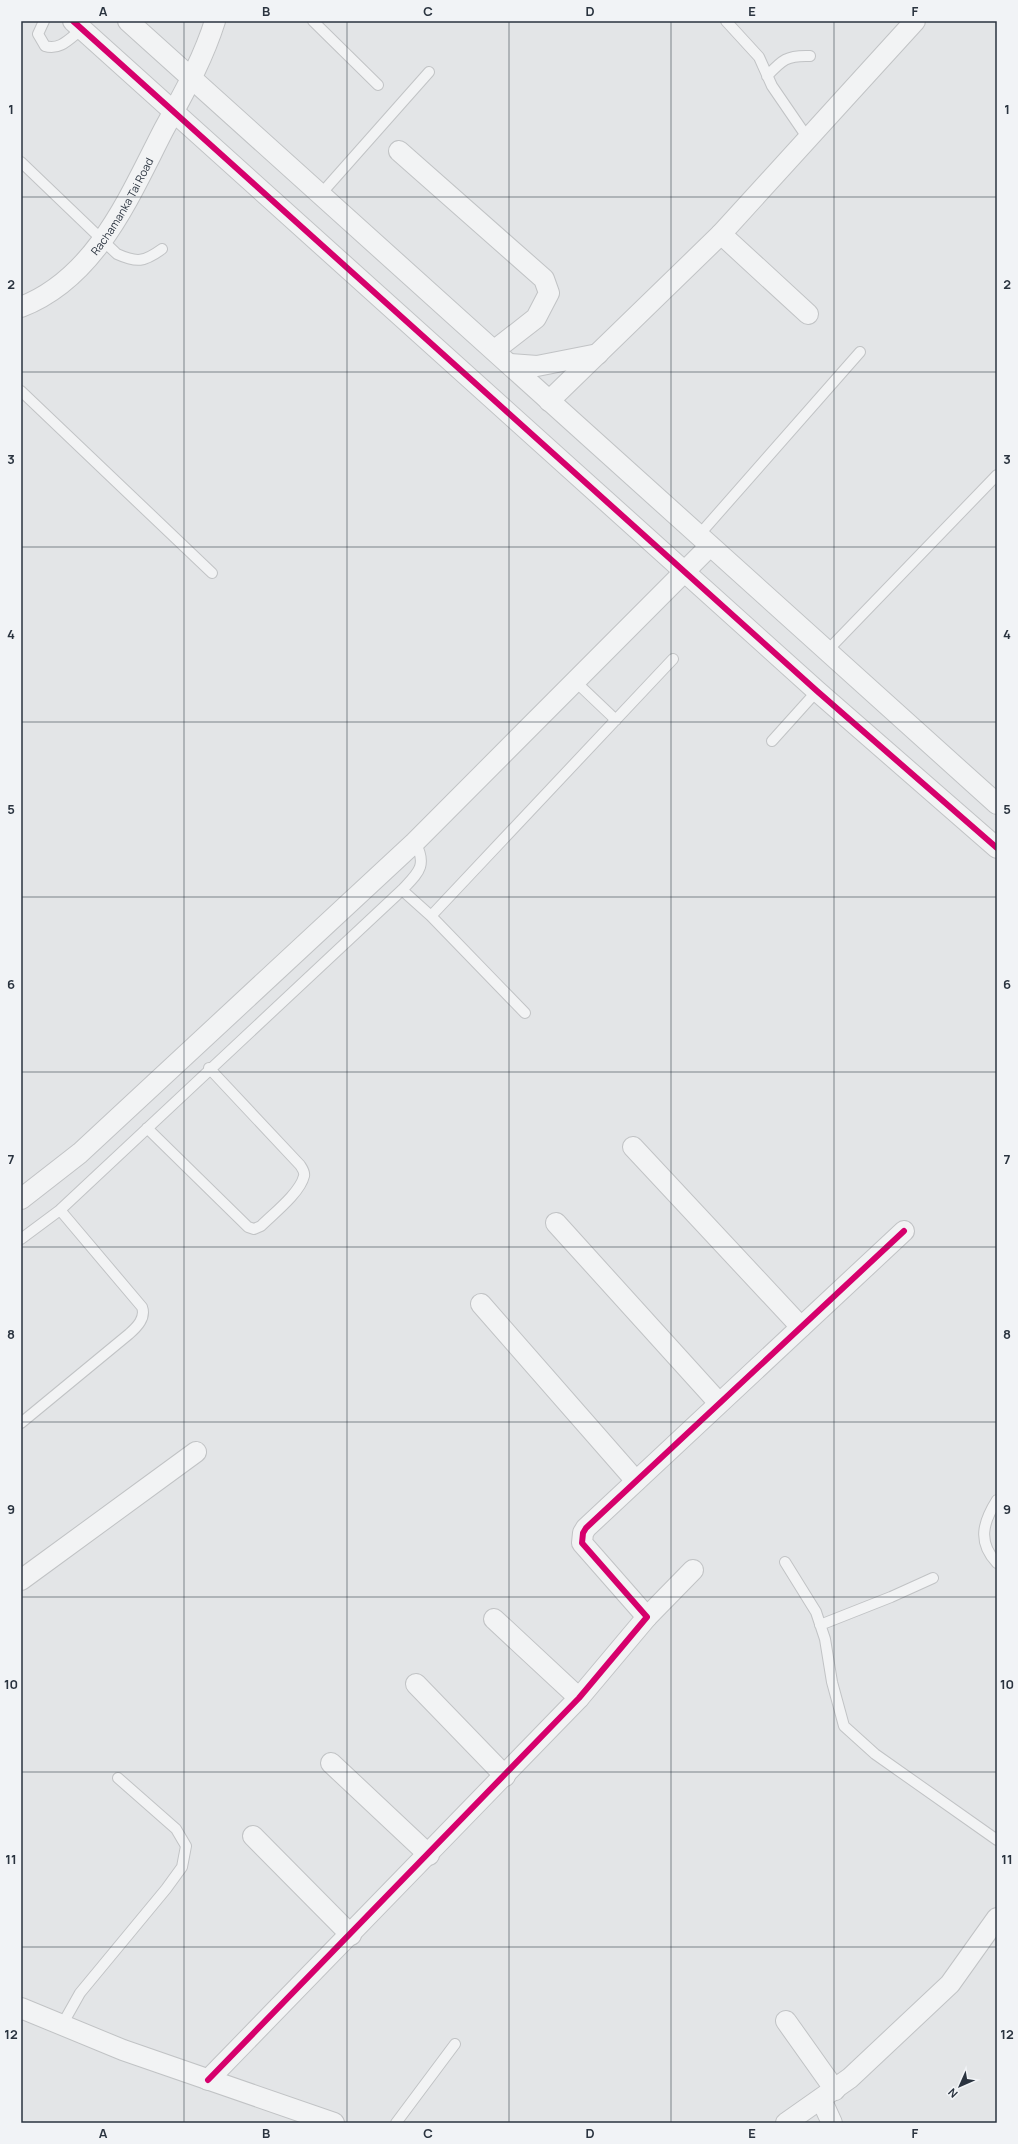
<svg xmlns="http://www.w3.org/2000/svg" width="1018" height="2144" viewBox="0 0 1018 2144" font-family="Manrope,sans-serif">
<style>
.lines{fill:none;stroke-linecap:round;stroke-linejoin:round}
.service-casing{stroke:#c1c3c5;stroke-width:12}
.minor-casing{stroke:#c1c3c5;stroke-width:22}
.service{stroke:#f2f3f4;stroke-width:10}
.minor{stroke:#f2f3f4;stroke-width:20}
.cycleway-casing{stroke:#f1f3f6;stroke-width:8}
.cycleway{stroke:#d6006c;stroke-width:6}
.grid{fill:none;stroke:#2a333f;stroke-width:1;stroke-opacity:0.55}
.labels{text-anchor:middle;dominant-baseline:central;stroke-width:3.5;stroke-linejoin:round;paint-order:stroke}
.street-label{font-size:11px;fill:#2a333f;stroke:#f1f3f6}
.neatline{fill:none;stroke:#2a333f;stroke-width:1.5}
.grid-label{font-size:13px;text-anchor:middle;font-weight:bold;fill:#2a333f}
</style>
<rect width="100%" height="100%" fill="#e3e5e7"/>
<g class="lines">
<defs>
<path id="service" d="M 44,21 L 38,34 L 45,46 C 60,51 70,38 82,29
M 313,21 L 378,85
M 726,21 L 759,57 L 772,86 L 809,140
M 767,76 C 782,60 787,55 810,56
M 21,162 L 117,254 C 137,263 144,262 162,249
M 320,195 L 429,72
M 21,391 L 212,573
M 699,535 L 860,352
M 827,651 L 997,475
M 576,682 L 616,720
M 772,741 L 817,691
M 402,890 L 431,916 L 673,659
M 431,916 L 525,1013
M 147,1128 L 248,1227 L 254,1229 L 261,1226 C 273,1214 300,1193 304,1176 C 305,1172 302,1168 300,1165 L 209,1068
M 21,1239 L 60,1210
M 21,1423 L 129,1334 C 137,1327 146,1318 142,1307 L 60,1210 L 402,890 C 418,873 428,866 415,842
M 997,1500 C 983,1522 977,1542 997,1563
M 785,1562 L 816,1612 L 825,1639 L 832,1682 L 844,1726 L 875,1754 L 997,1840
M 820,1625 L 891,1597 L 933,1578
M 62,2025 L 80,1993 L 166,1889 L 182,1867 L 186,1846 L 176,1829 L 118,1778
M 396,2123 L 455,2044"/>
<g id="minor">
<path d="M 73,21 L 817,691 L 997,848"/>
<path d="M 128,21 L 997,804"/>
<path d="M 399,151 L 544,279 L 549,293 L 536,318 L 495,350"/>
<path d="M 721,234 L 808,314"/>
<path id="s1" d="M 21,307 C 96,278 129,197 163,131 C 183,94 202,62 215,21"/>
<path d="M 510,364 L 537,366 L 598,354"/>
<path d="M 549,401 L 721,234 L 915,21"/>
<path d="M 633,1147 L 801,1327"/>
<path d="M 21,1199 L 80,1153 L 415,842 L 710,546"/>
<path d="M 556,1223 L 719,1403"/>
<path d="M 481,1304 L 636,1481"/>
<path d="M 21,1580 L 196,1452"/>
<path d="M 647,1617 L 693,1570"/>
<path d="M 494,1619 L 579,1698"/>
<path d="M 416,1684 L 505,1776"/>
<path d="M 331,1763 L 429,1855"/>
<path d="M 253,1836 L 351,1935"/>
<path d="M 21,2008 L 123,2050 L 334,2123"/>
<path d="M 786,2021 L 835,2090"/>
<path d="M 208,2080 L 579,1698 L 647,1617 L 582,1543 L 583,1533 L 586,1528 L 904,1231"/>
<path d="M 821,2099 L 832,2123"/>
<path d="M 786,2123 L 850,2078 L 950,1984 L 997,1918"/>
</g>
</defs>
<!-- service casing -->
<use href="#service" class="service-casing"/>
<!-- minor casing -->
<use href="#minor" class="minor-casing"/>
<!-- service -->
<use href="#service" class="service"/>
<!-- minor -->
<use href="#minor" class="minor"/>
<defs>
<path id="cycleway" d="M 73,21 L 817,691 L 997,848
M 208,2080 L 579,1698 L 647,1617 L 582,1543 L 583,1533 L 586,1528 L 904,1231"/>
</defs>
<!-- cycleway casing -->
<use href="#cycleway" class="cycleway-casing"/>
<!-- cycleway -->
<use href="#cycleway" class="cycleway"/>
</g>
<!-- grid -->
<path class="grid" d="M 184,21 L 184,2123M 347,21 L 347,2123M 509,21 L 509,2123M 671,21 L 671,2123M 834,21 L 834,2123M 21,197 L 997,197M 21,372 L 997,372M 21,547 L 997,547M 21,722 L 997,722M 21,897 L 997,897M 21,1072 L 997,1072M 21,1247 L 997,1247M 21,1422 L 997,1422M 21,1597 L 997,1597M 21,1772 L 997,1772M 21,1947 L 997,1947"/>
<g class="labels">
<!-- street labels -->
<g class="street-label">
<text stroke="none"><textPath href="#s1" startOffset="146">Rachamanka Tai Road</textPath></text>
</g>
</g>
<!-- border -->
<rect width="1018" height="2144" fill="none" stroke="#f1f3f6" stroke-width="44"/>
<!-- north arrow -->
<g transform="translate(960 2086) rotate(225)" stroke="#f1f3f6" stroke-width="3" paint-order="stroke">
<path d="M0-3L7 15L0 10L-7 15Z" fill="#2a333f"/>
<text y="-6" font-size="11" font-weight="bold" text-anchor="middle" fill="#2a333f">N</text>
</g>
<rect x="22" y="22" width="974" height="2100" class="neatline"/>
<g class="grid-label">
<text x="103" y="16">A</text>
<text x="266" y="16">B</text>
<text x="428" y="16">C</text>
<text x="590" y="16">D</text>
<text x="752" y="16">E</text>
<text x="915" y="16">F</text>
<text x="11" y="114">1</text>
<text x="1007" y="114">1</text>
<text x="11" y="289">2</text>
<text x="1007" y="289">2</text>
<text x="11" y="464">3</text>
<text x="1007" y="464">3</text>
<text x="11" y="639">4</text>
<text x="1007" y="639">4</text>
<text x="11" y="814">5</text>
<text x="1007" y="814">5</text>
<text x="11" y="989">6</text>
<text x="1007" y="989">6</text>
<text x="11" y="1164">7</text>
<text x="1007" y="1164">7</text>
<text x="11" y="1339">8</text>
<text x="1007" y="1339">8</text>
<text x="11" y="1514">9</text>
<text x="1007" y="1514">9</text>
<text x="11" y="1689">10</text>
<text x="1007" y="1689">10</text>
<text x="11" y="1864">11</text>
<text x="1007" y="1864">11</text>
<text x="11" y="2039">12</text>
<text x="1007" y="2039">12</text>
<text x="103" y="2138">A</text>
<text x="266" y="2138">B</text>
<text x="428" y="2138">C</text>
<text x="590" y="2138">D</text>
<text x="752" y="2138">E</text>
<text x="915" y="2138">F</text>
</g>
</svg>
